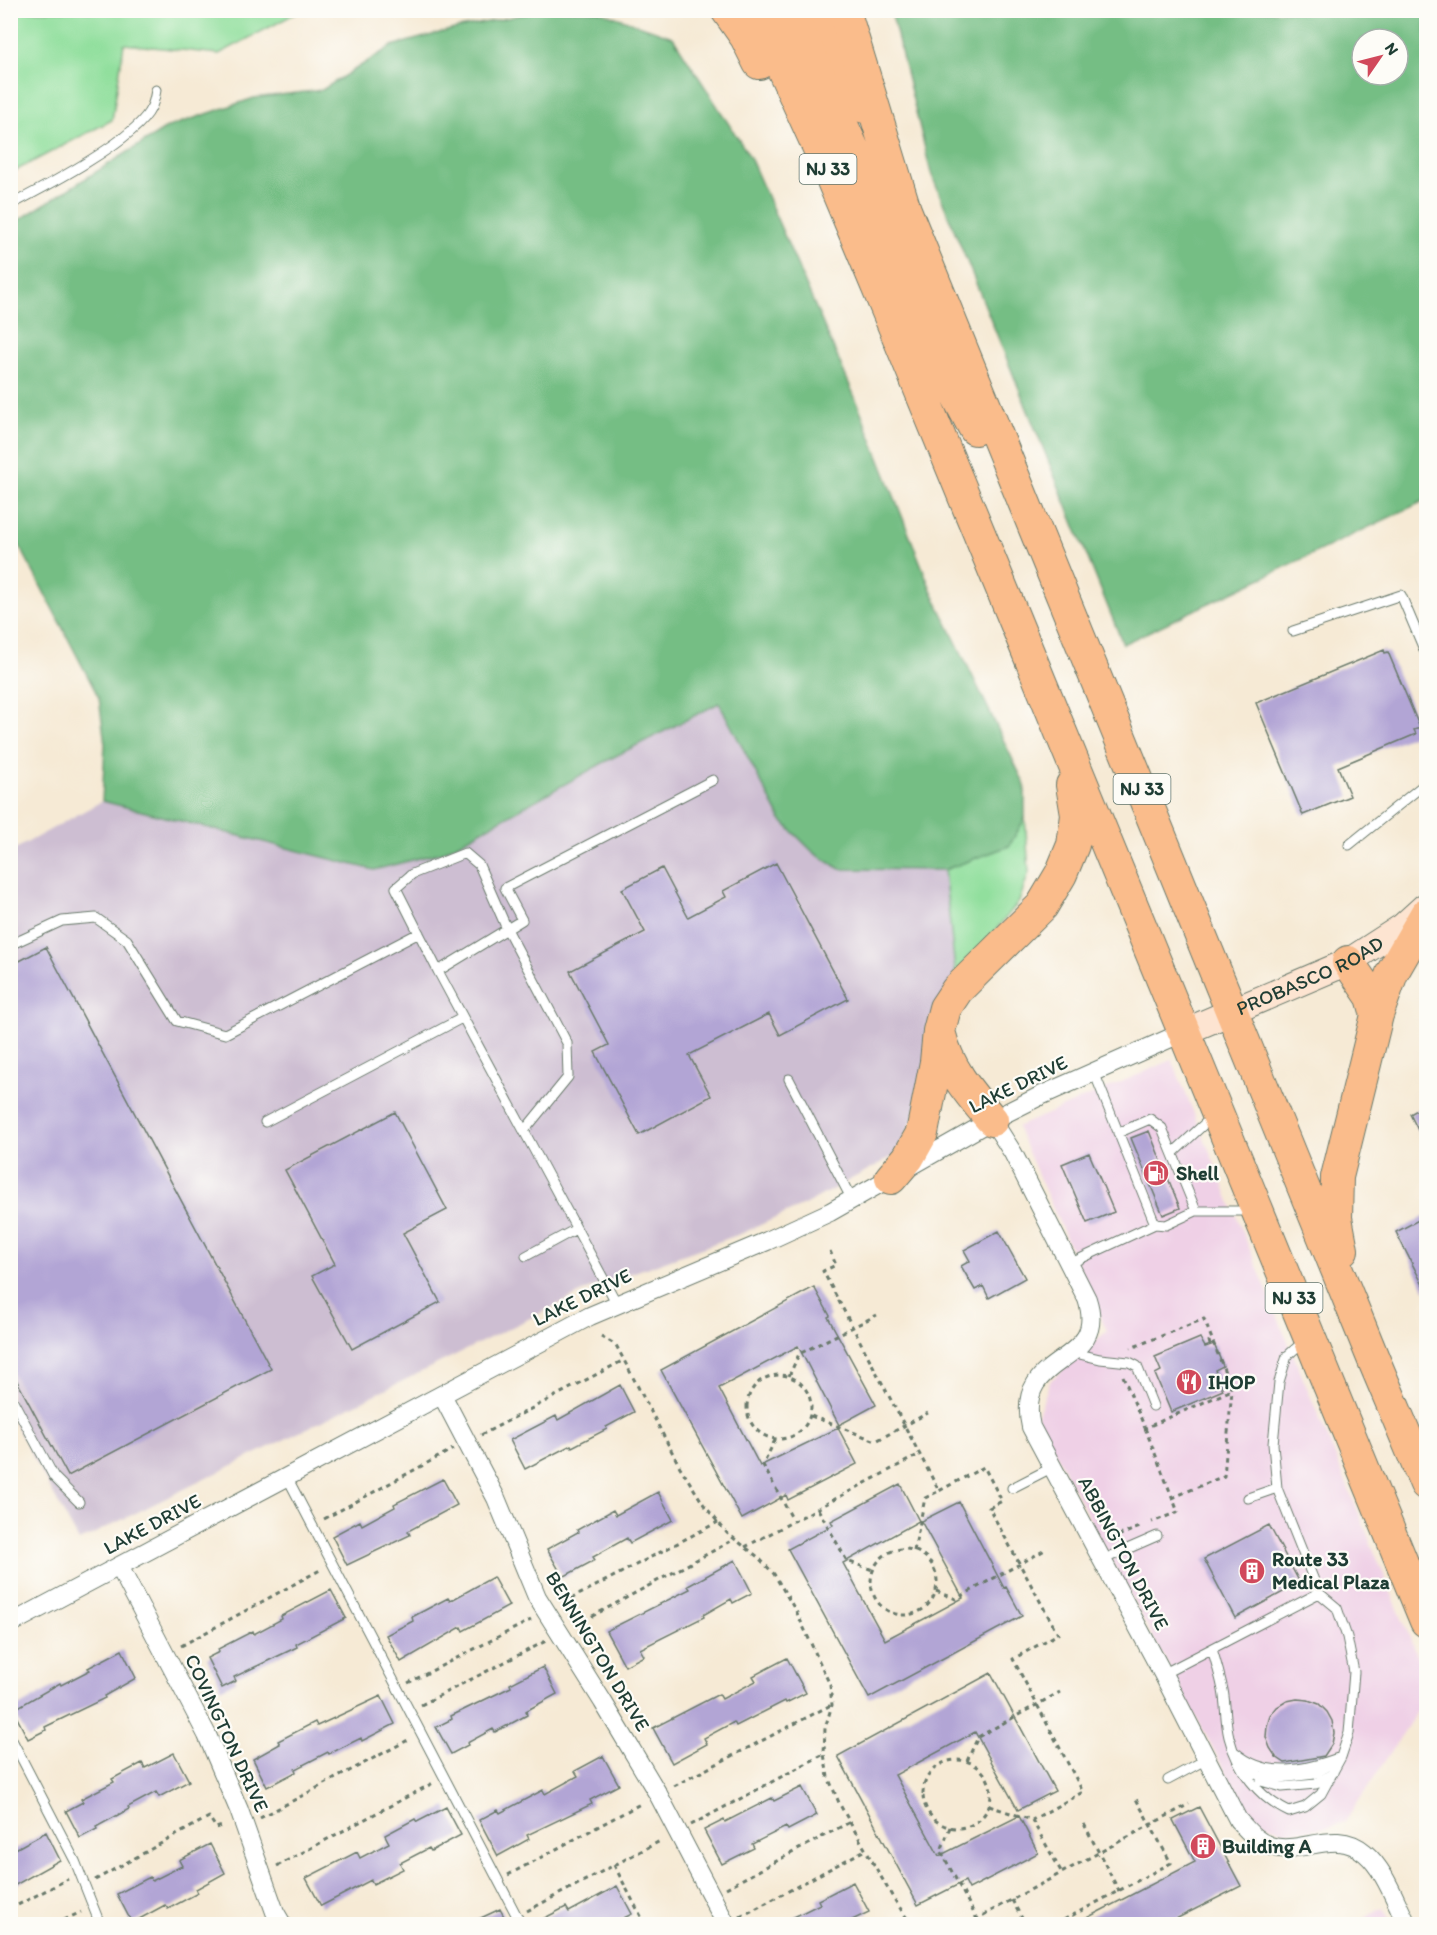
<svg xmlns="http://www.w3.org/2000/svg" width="1437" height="1935" viewBox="0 0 1437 1935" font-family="Itim,sans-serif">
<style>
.built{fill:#efd0e6}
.industrial{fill:#cdbed2}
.green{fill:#91df9d;stroke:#588e68;stroke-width:1.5}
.forest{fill:#74be84;stroke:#4a7e5c;stroke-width:1.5;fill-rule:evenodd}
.building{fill:#b2a5d5}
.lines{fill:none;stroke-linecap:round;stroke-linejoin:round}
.lane-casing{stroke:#6a7a6c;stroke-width:11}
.street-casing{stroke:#6a7a6c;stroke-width:20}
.secondary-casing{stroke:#6a7a6c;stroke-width:28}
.primary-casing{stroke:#6a7a6c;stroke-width:29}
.highway-casing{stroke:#6a7a6c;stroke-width:34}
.path{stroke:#6a7a6c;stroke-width:3;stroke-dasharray:4.5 4.5;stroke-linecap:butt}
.lane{stroke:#fff;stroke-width:9}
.street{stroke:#fff;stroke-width:18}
.secondary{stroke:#fde4d1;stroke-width:26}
.primary{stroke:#fabc8b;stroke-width:27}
.highway{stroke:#fabc8b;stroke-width:32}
.labels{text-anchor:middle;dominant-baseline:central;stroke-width:4.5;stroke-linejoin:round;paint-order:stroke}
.shield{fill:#fdfcf7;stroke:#62766e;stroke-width:1.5}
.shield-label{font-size:18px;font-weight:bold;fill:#1f3d34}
.street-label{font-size:20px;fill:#1f3d34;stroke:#fdfcf7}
.poi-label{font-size:20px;font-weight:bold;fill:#1f3d34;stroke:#fdfcf7;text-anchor:start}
</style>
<rect width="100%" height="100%" fill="#fdfcf7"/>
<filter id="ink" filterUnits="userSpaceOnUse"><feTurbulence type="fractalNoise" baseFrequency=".0167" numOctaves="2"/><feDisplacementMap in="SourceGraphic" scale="12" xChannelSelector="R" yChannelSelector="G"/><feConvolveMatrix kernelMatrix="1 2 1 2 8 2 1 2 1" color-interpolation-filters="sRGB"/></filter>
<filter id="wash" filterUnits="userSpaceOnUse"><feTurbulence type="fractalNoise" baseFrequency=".008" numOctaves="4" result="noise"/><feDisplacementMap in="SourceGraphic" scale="24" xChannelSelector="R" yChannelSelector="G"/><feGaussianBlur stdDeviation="1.35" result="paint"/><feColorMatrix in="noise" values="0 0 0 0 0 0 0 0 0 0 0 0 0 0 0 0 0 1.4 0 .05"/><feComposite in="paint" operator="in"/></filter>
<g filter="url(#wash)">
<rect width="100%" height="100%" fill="#f6ead5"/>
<!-- built -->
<path class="built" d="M 1172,1060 L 1426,1677 L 1426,1698 L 1345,1822 L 1325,1828 L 1284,1832 L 1249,1815 L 1101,1541 L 1037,1417 L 1050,1381 L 1107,1331 L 1017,1127 Z
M 1383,1908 L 1392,1924 L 1353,1924 Z"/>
<!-- industrial -->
<path class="industrial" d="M 719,703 L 781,820 L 840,869 L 944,870 L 956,978 L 916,1112 L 897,1154 L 806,1204 L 743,1233 L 593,1287 L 79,1541 L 11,1417 L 10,852 L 102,801 L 374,870 L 620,754 Z"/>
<!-- green -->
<path class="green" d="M 79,11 L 89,12 L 300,11 L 219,54 L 124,44 L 112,120 L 11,173 L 11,11 Z
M 1025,818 L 1029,872 L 1019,902 L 956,978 L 944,870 L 1009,846 Z"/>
<!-- forest -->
<path class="forest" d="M 543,10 L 599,11 L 673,37 L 750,157 L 857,402 L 932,592 L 1025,785 L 1025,818 L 1009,846 L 944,870 L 840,869 L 814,853 L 781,820 L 719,703 L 608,760 L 443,852 L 374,870 L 102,801 L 105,744 L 99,698 L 11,529 L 11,225 L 168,127 L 254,98 L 322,90 L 392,46 L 450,30 Z
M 891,11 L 1426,11 L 1426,500 L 1123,644 L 931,173 ZM 1362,39 L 1398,39 L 1398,75 L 1362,75 Z"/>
<g id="blocks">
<!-- building -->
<path class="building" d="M 1384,650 L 1385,653 L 1388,652 L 1420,728 L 1414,730 L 1416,734 L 1338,767 L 1350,796 L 1303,815 L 1256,703 Z
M 776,863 L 848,999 L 780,1035 L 769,1014 L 689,1055 L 711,1096 L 639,1135 L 595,1052 L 609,1045 L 570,971 L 645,932 L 622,889 L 662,868 L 688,917 L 726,897 L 723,891 Z
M 46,947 L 271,1369 L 68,1476 L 10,1368 L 10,966 Z
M 1426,1105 L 1426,1146 L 1410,1114 Z
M 395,1112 L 447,1210 L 403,1233 L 440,1302 L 352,1349 L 312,1276 L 335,1264 L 285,1170 Z
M 1149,1131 L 1180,1208 L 1163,1215 L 1131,1138 Z
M 1089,1153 L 1114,1212 L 1087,1223 L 1062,1164 Z
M 1426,1216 L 1426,1291 L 1396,1232 Z
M 999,1231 L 1025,1278 L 989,1298 L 983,1286 L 975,1290 L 961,1266 L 970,1261 L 964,1250 Z
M 814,1287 L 830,1316 L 828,1317 L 876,1405 L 839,1425 L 798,1346 L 719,1388 L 760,1466 L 838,1428 L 857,1464 L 788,1500 L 786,1495 L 742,1519 L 661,1370 Z
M 1200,1338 L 1205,1347 L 1214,1344 L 1223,1366 L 1215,1370 L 1223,1390 L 1171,1412 L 1155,1374 L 1161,1371 L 1155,1357 Z
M 620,1385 L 634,1412 L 606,1427 L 607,1429 L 572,1447 L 571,1445 L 525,1469 L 510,1440 L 556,1416 L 558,1420 Z
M 443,1479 L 457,1505 L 408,1531 L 410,1535 L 347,1565 L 332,1536 L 360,1521 L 362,1525 L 395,1507 L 394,1504 Z
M 900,1484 L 919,1521 L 843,1563 L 885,1640 L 963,1598 L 921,1521 L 959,1502 L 1004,1588 L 1006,1587 L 1022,1616 L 869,1698 L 788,1549 L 833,1525 L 831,1521 Z
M 658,1492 L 673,1520 L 630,1543 L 627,1538 L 593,1557 L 595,1560 L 563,1577 L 547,1549 L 578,1532 L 577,1530 L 613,1510 L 616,1515 Z
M 1269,1525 L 1300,1583 L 1235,1618 L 1204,1559 Z
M 735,1560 L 752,1593 L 733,1603 L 731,1599 L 703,1615 L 704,1617 L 640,1649 L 644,1656 L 625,1666 L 606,1631 L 690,1589 L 688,1586 Z
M 493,1577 L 509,1606 L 463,1631 L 461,1627 L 401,1662 L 386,1635 L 413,1621 L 412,1617 L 448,1598 L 450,1601 Z
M 331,1590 L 346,1618 L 296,1644 L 297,1647 L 234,1677 L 236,1681 L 222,1688 L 207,1658 L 219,1652 L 218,1649 L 253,1631 L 254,1634 L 282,1619 L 281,1616 Z
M 122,1650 L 136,1678 L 104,1696 L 105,1698 L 45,1727 L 46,1730 L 28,1739 L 13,1710 L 60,1683 L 61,1685 L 90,1670 L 88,1668 Z
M 787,1658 L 806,1693 L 786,1703 L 785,1701 L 736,1726 L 734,1722 L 704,1738 L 707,1744 L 672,1763 L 653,1728 L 719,1694 L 722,1699 L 756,1681 L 753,1676 Z
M 543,1667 L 557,1694 L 526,1711 L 527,1715 L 495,1732 L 493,1729 L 467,1743 L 468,1745 L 451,1754 L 436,1727 L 452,1719 L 451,1716 L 511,1687 L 510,1684 Z
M 991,1673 L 1055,1791 L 1018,1810 L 975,1732 L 895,1775 L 939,1856 L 1019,1816 L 1038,1853 L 969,1889 L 965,1881 L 918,1905 L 838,1756 Z
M 381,1696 L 395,1724 L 362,1741 L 361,1738 L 329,1754 L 328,1752 L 295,1769 L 296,1772 L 267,1787 L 253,1759 L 280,1744 L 278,1741 L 315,1722 L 317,1726 Z
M 1297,1699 L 1308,1700 L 1319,1704 L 1327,1712 L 1332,1721 L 1334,1733 L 1332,1744 L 1324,1756 L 1285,1763 L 1276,1757 L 1270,1748 L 1266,1737 L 1267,1726 L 1270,1716 L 1277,1707 L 1287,1701 Z
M 174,1753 L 189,1781 L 159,1797 L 156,1792 L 128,1807 L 129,1809 L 96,1827 L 97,1829 L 80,1838 L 66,1811 L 83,1802 L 81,1799 L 114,1782 L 112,1779 L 142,1763 L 145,1768 Z
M 603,1756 L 619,1785 L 590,1800 L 592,1804 L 527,1835 L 529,1839 L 498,1856 L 479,1820 L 498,1810 L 500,1813 L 543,1790 L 545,1794 L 578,1776 L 575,1771 Z
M 802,1787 L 817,1815 L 788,1830 L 786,1827 L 752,1844 L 754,1848 L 722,1864 L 704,1830 L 724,1820 L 725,1822 L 772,1798 L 774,1801 Z
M 446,1807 L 461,1835 L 431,1851 L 429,1848 L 400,1863 L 403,1869 L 373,1884 L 371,1880 L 321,1906 L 306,1878 L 357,1852 L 360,1858 L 389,1843 L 385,1835 L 415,1819 L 417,1822 Z
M 1199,1807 L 1241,1886 L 1166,1924 L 1075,1924 L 1195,1862 L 1173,1820 Z
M 46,1832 L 60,1860 L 10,1888 L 10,1852 Z
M 210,1844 L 225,1873 L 196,1889 L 198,1893 L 168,1909 L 165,1905 L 132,1923 L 117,1894 L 150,1877 L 152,1881 L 182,1866 L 179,1860 Z
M 853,1882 L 869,1912 L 844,1924 L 780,1924 L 820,1904 L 818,1900 Z
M 617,1886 L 632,1914 L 612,1924 L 533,1924 L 566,1907 L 569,1912 Z
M 500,1909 L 508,1924 L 468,1924 Z"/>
</g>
</g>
<g filter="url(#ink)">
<use href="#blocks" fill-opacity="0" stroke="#6a7a6c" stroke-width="1.5"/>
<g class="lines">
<defs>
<path id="lane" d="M 10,205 C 43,188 136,140 151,108 C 154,103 155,96 156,90
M 1293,631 L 1401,595 L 1426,654
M 1349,845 L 1426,783
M 10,945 L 62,921 L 96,918 L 127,940 L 177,1021 L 225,1034 L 419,933
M 438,971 L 396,888 L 412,874 L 465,853 L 479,865 L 507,929 L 567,1043 L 568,1077 L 524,1131 L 617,1304
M 1094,1072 L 1155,1224
M 789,1079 L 852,1200
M 265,1122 L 462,1018
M 524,1131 L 438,971 L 522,920 L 505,888 L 713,780
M 1118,1133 L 1150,1119 L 1162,1128 L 1196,1211
M 1173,1153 L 1214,1115
M 526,1256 L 576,1229
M 1069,1264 L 1155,1224 L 1166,1225 L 1196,1211 L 1250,1211
M 1071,1352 L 1100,1359 L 1129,1362 L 1137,1366 L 1153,1406
M 10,1395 L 54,1477 L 79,1502
M 287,1477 L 521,1924
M 1012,1488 L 1053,1467
M 1248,1498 L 1277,1488
M 1102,1560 L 1157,1536
M 1212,1649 C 1216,1662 1220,1676 1223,1690 C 1226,1705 1225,1722 1229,1737 C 1237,1769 1259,1798 1289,1812 L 1305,1807 L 1321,1794 L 1341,1757 L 1349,1733 L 1354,1672 L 1347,1637 L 1337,1608 L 1319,1593 L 1277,1488 L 1273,1444 L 1279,1382 L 1287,1356 L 1304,1341
M 1163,1674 L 1319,1593
M 10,1736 L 75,1861 L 100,1924
M 1236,1753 C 1268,1780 1306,1770 1341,1757
M 1243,1768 L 1260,1776 L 1280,1778 L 1315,1774 L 1327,1766
M 1168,1780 L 1207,1759
M 1261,1781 L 1282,1787 L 1316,1784 L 1333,1773
M 1388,1924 L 1403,1917"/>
<path id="street" d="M 992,1120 L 1013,1153 L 1087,1299 C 1110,1369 1013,1349 1031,1427 L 1163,1674 L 1238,1820 C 1248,1831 1256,1841 1270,1846 C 1300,1856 1336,1827 1365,1853 C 1385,1870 1395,1901 1407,1924
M 442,1395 L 496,1498 L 537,1597 L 603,1702 L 658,1794 L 726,1924
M 119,1566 L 207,1735 L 239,1810 L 275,1912 L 282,1924
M 10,1624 L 590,1316 L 767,1241 L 830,1212 L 992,1120 L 1040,1096 L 1184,1032"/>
<g id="secondary">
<path id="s1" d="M 1184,1032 L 1348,962 L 1402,927 L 1424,907"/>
</g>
<path id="primary" d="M 818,10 L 863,109"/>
<path id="highway" d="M 727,10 L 746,37 L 759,63
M 756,10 L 823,157 L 896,331 L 1426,1621
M 789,10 L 853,149 L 945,373 L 975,429
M 844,10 L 905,210 L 1375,1363 L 1426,1484
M 1348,962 L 1372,997 L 1377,1015
M 940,1035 C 948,1069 970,1094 992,1120
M 891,1178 L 908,1158 L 922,1133 L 936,1062 L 939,1031 L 945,1008 L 957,990 L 1042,906 L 1061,874 L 1073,845 L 1077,815 L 1072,785
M 1342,1250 L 1336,1218 L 1337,1177 L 1377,1015 L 1392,973 L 1426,914"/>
</defs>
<!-- lane casing -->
<use href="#lane" class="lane-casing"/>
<!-- street casing -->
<use href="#street" class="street-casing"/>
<!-- secondary casing -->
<use href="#secondary" class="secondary-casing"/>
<!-- primary casing -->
<use href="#primary" class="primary-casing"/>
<!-- highway casing -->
<use href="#highway" class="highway-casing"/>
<!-- path -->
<path class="path" d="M 830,1251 L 836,1265 L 823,1271 L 939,1491 L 984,1467 L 1002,1501 L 989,1508 L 1058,1634 L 1013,1659 L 1083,1792 L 1032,1820
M 601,1336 L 616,1345 L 680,1467 L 704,1505 L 727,1533 L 758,1557 L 774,1574 L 797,1613 L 830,1685 L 832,1705 L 825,1728 L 824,1754 L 828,1777 L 840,1805 L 892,1896 L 906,1917 L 916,1924
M 1210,1345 L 1209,1341 L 1212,1338
M747 1407a32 32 0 1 1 64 0a32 32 0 1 1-64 0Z
M 789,1376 L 799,1354 L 877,1315
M 1123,1376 L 1145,1428 L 1232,1390 L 1204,1319 L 1131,1348
M 811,1416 L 876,1441 L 928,1413
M 1145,1428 L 1178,1512 L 1152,1522
M 481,1435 L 624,1360
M 775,1440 L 763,1465 L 794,1522
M 1172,1498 L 1224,1476 L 1232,1390
M 818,1509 L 847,1561 L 873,1570
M 324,1519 L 453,1449
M 1110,1539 L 1140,1527
M 745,1547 L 920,1454
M871 1582a33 33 0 1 1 66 0a33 33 0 1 1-66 0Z
M 914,1551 L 925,1498 L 939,1491
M 936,1591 L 956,1599 L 1045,1550
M 563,1603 L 718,1522
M 576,1625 L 735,1539
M 181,1646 L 320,1570
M 408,1683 L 531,1620
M 421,1705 L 546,1641
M923 1794a34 34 0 1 1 68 0a34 34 0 1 1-68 0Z
M 967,1761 L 978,1737 L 1060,1692
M 674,1786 L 831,1705
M 989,1806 L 1032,1820 L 1062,1873
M 260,1818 L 410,1739
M 1084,1824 L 1119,1891
M 691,1825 L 824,1754
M 950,1827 L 941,1851 L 977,1919
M 614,1865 L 645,1924
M 277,1866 L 433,1783
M 508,1875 L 642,1803
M 95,1880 L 209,1817 L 216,1828 L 225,1825
M 726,1888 L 850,1822
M 1012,1900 L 1025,1924
M 10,1909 L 68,1879
M 527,1911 L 662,1840
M 740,1917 L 865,1850
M 56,1924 L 81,1912
M 901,1924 L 906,1917
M 967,1924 L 1189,1804
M 1056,1924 L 1171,1863 L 1135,1797"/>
<!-- lane -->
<use href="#lane" class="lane"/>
<!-- street -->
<use href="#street" class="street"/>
<!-- secondary -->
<use href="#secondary" class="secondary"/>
<!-- primary -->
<use href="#primary" class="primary"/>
<!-- highway -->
<use href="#highway" class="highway"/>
</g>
</g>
<!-- icons -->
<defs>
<symbol id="fuel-disc" viewBox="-11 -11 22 22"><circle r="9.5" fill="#d1495b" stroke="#fdfcf7"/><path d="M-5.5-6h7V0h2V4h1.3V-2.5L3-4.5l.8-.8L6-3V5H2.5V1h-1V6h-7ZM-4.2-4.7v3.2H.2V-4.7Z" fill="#fff"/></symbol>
<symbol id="restaurant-disc" viewBox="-11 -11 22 22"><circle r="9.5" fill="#d1495b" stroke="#fdfcf7"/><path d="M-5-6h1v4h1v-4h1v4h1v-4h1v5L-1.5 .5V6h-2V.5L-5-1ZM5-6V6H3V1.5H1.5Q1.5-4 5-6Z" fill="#fff"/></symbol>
<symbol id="building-disc" viewBox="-11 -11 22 22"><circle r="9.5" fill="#d1495b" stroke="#fdfcf7"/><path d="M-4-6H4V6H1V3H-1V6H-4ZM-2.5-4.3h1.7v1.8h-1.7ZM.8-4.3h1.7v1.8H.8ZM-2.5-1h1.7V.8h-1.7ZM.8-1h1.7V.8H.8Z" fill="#fff"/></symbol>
</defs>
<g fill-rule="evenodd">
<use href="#fuel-disc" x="1141" y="1158" width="30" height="30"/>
<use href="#restaurant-disc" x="1174" y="1367" width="30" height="30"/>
<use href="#building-disc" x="1237" y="1556" width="30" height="30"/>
<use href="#building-disc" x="1188" y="1831" width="30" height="30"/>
</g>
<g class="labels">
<!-- shield labels -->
<g class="shield">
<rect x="799.5" y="154" width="57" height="30" rx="4.5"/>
<rect x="1113.5" y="774" width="57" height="30" rx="4.5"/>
<rect x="1265.5" y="1283" width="57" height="30" rx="4.5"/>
</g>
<g class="shield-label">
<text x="828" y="169">NJ 33</text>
<text x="1142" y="789">NJ 33</text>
<text x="1294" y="1298">NJ 33</text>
</g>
<!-- street labels -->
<g class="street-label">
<text stroke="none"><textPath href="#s1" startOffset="138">PROBASCO ROAD</textPath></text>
<text transform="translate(1018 1084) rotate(-26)">LAKE DRIVE</text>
<text transform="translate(582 1297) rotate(-26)">LAKE DRIVE</text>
<text transform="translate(152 1524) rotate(-28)">LAKE DRIVE</text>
<text transform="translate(1124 1553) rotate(62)">ABBINGTON DRIVE</text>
<text transform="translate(598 1651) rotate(59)">BENNINGTON DRIVE</text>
<text transform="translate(227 1733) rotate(65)">COVINGTON DRIVE</text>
</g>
<!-- poi labels -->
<g class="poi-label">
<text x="1176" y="1173">Shell</text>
<text x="1208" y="1382">IHOP</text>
<text x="1272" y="1559">Route 33<tspan x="1272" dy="23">Medical Plaza</tspan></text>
<text x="1222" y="1846">Building A</text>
</g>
</g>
<!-- margin -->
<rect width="1437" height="1935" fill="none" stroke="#fdfcf7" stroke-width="36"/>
<!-- north arrow -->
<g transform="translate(1380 57) rotate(55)"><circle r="28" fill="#fdfcf7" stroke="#a4b0a9" stroke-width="1.5"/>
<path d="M0-4.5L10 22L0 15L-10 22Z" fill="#d1495b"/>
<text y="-9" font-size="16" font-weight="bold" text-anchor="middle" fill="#1f3d34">N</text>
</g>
</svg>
